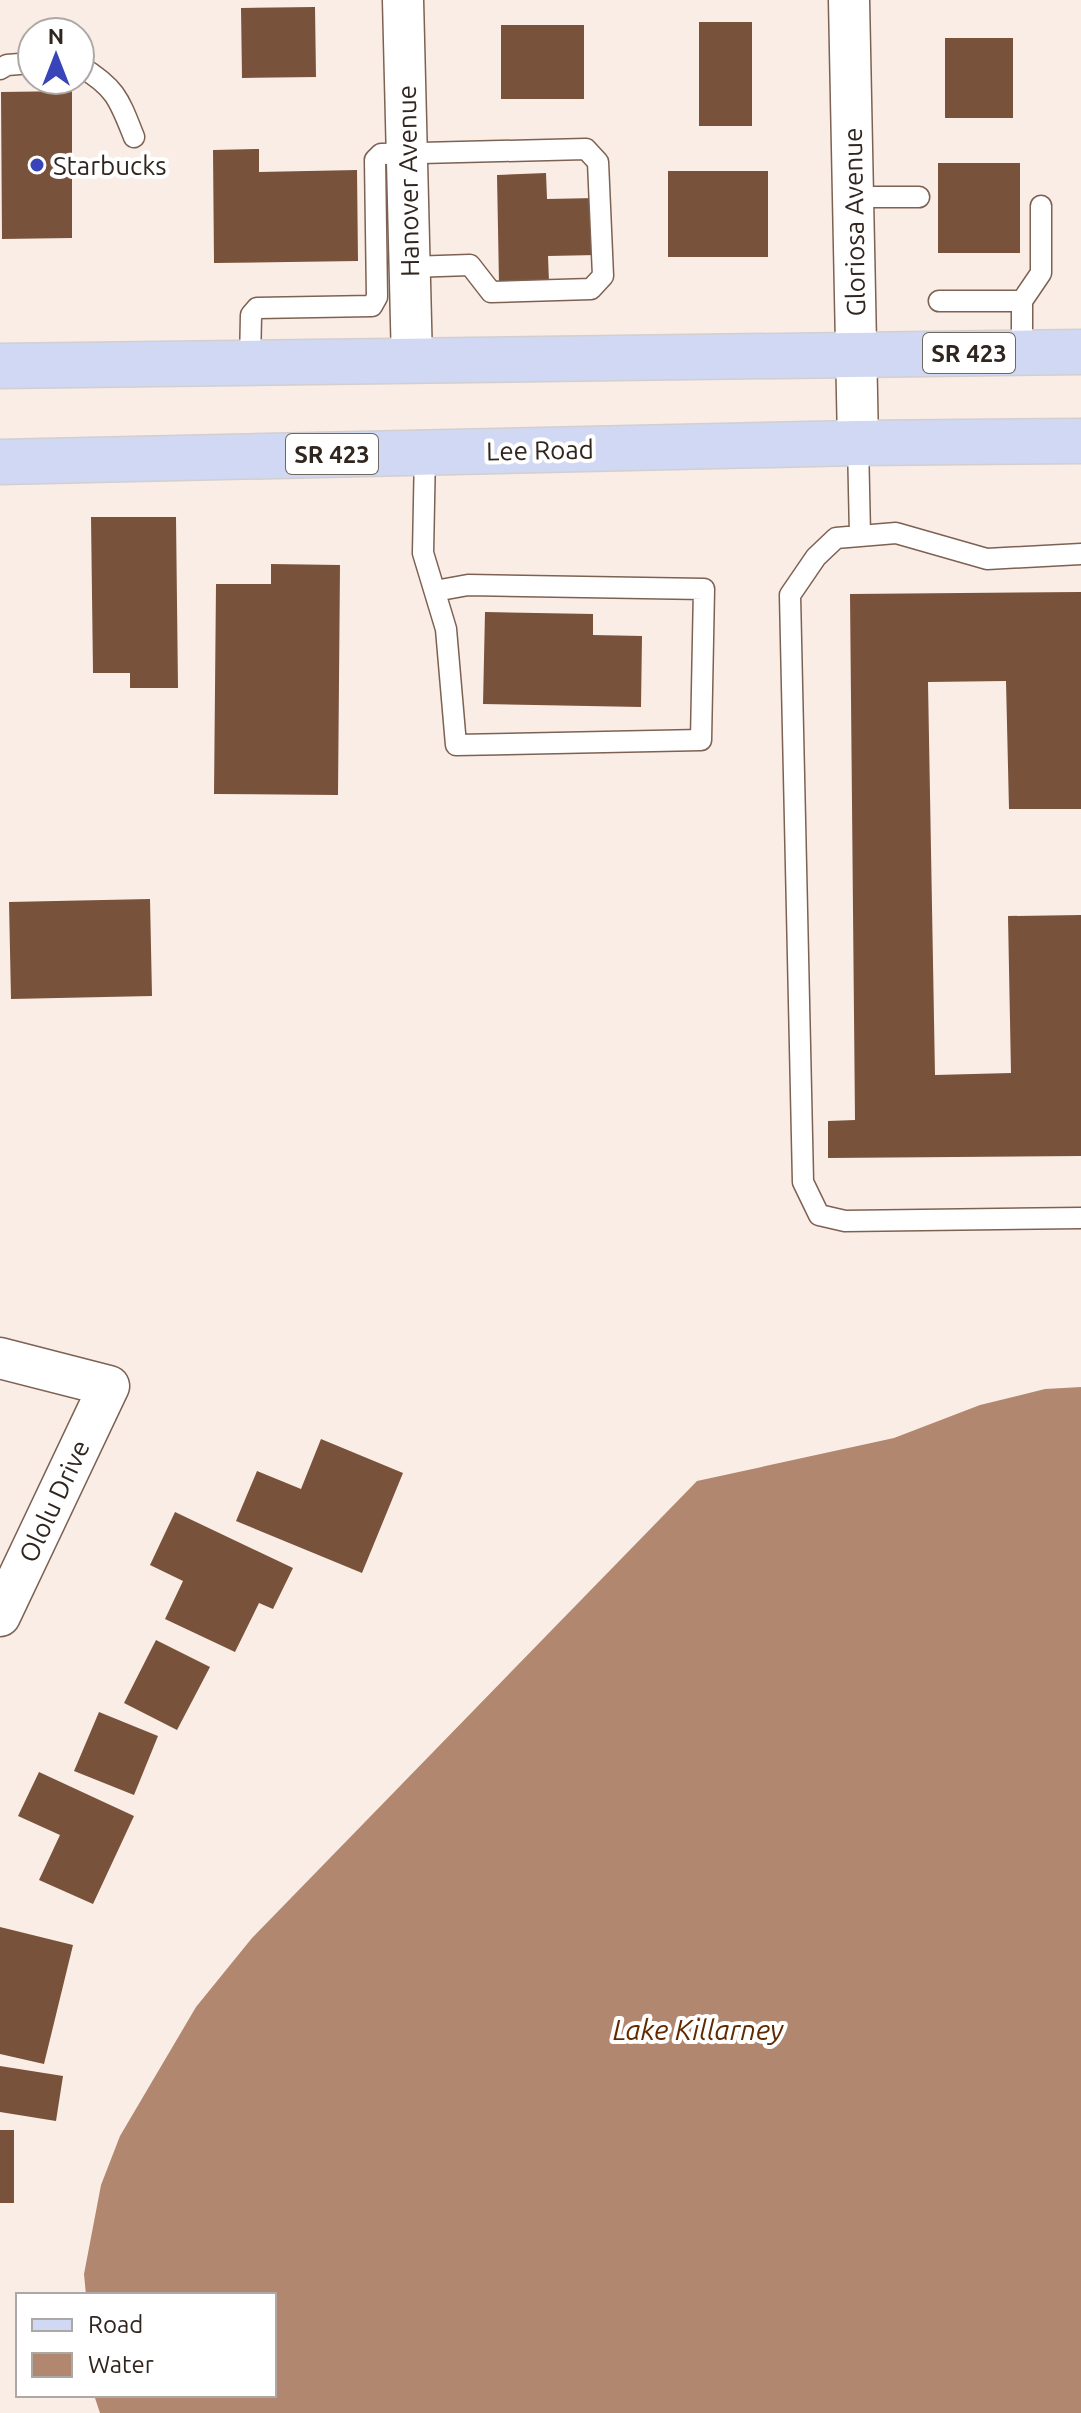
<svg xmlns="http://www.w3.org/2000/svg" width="1081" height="2413" viewBox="0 0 1081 2413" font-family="Ubuntu,sans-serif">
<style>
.water{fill:#b2876f}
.building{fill:#79523b}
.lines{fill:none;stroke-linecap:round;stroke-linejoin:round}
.service-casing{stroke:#7d6152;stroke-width:23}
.minor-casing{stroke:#7d6152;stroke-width:43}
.primary-casing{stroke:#d2cfce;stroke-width:47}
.service{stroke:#fff;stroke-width:20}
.minor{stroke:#fff;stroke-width:40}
.primary{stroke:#d0d8f4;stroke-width:44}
.poi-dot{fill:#3845b8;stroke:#fff;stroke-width:3}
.labels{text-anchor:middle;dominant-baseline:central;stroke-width:8;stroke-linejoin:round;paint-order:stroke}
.shield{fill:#fff;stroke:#6f6762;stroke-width:2}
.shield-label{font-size:24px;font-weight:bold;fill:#31261f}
.poi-label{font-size:26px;fill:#31261f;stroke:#fff;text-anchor:start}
.street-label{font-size:26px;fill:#31261f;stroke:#fff}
.water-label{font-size:28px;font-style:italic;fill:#602900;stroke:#fff}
</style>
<rect width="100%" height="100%" fill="#faede6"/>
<!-- water -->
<path class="water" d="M 1081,1387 L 1081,2413 L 100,2413 L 94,2395 L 274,2395 L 274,2295 L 86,2295 L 84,2274 L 101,2185 L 120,2136 L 196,2007 L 252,1938 L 697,1481 L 894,1438 L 980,1405 L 1045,1389 Z"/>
<!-- building -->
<path class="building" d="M 315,7 L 316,77 L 242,78 L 241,8 Z
M 699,22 L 752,22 L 752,126 L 699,126 Z
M 501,25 L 584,25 L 584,99 L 501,99 Z
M 945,38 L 1013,38 L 1013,118 L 945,118 Z
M 72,91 L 72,238 L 2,239 L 1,92 Z
M 259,149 L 259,172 L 357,170 L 358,261 L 214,263 L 213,150 Z
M 938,163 L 1020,163 L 1020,253 L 938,253 Z
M 668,171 L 768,171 L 768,257 L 668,257 Z
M 546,173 L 547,199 L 596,198 L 597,255 L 548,256 L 549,282 L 499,283 L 497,175 Z
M 91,517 L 176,517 L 178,688 L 130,688 L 130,673 L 93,673 Z
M 271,564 L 340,565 L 338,795 L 214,794 L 216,584 L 271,584 Z
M 1081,592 L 1081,809 L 1009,809 L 1006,681 L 928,682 L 935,1075 L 1011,1073 L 1008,916 L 1081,915 L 1081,1156 L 828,1158 L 828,1121 L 855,1120 L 850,594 Z
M 485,612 L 593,614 L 593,635 L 642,636 L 641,707 L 483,704 Z
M 150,899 L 152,996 L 11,999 L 9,902 Z
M 321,1439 L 403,1473 L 362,1573 L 236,1521 L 257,1471 L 301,1489 Z
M 175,1512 L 293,1568 L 273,1609 L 259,1603 L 235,1652 L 165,1619 L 183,1581 L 150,1565 Z
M 156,1640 L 210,1667 L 177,1730 L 124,1703 Z
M 99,1712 L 158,1736 L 134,1795 L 74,1771 Z
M 39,1772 L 134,1816 L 93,1904 L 39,1880 L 60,1835 L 18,1816 Z
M 0,1927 L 73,1945 L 44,2064 L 0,2054 Z
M 0,2066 L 63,2076 L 56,2121 L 0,2112 Z
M 0,2130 L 14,2130 L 14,2203 L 0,2203 Z"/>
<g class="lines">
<defs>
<path id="service" d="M 80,66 C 116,88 119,99 134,137
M 0,69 L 7,65 L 32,63
M 853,197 L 919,197
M 939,301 L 1022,301
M 1022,353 L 1022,301 L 1041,273 L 1041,206
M 250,364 L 251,315 L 257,308 L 372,306 L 377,297 L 375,160 L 381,154 L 586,149 L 598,162 L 603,276 L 591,289 L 491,292 L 470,265 L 410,267
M 858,443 L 860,535
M 425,452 L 423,553 L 446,629 L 456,745 L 701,740 L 704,589 L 468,585 L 435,591
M 1081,554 L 987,559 L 896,533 L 836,538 L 816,557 L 790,595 L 803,1182 L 819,1215 L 845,1221 L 1081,1218"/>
<path id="minor" d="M 403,0 L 412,362
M 849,0 L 858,443
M 0,1358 L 109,1386 L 0,1616"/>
<path id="primary" d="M 0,366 L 1081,352
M 0,462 L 858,443 L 1081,441"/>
</defs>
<!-- service casing -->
<use href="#service" class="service-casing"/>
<!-- minor casing -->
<use href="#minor" class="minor-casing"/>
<!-- primary casing -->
<use href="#primary" class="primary-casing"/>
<!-- service -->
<use href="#service" class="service"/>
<!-- minor -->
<use href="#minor" class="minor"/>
<!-- primary -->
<use href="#primary" class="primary"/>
</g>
<!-- markers -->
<circle class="poi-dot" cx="37" cy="165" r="8"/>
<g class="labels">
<!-- shield labels -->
<g class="shield">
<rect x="923" y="333" width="92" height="40" rx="6"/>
<rect x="286" y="434" width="92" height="40" rx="6"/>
</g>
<g class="shield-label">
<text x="969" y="353">SR 423</text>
<text x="332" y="454">SR 423</text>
</g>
<!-- poi labels -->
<g class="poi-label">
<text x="53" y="165">Starbucks</text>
</g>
<!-- street labels -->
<g class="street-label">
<text transform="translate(408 181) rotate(-91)">Hanover Avenue</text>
<text transform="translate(854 222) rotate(-91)">Gloriosa Avenue</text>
<text transform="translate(540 450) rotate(-1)">Lee Road</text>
<text transform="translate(54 1501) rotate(-65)">Ololu Drive</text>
</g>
<!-- water labels -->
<g class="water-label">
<text x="698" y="2029">Lake Killarney</text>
</g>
</g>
<!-- legend -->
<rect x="16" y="2293" width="260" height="104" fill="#ffffff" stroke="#ada8a5" stroke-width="2"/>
<rect x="32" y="2319" width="40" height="12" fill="#d0d8f4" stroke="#ada8a5" stroke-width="2"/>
<text x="88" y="2333" font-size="24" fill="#31261f">Road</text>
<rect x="32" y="2353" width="40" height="24" fill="#b2876f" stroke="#ada8a5" stroke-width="2"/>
<text x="88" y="2373" font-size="24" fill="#31261f">Water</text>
<!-- north arrow -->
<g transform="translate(56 56)"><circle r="38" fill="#ffffff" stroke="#ada8a5" stroke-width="2"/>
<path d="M0-6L14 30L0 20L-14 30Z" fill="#3845b8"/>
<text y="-12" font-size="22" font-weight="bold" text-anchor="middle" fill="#31261f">N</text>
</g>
</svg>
